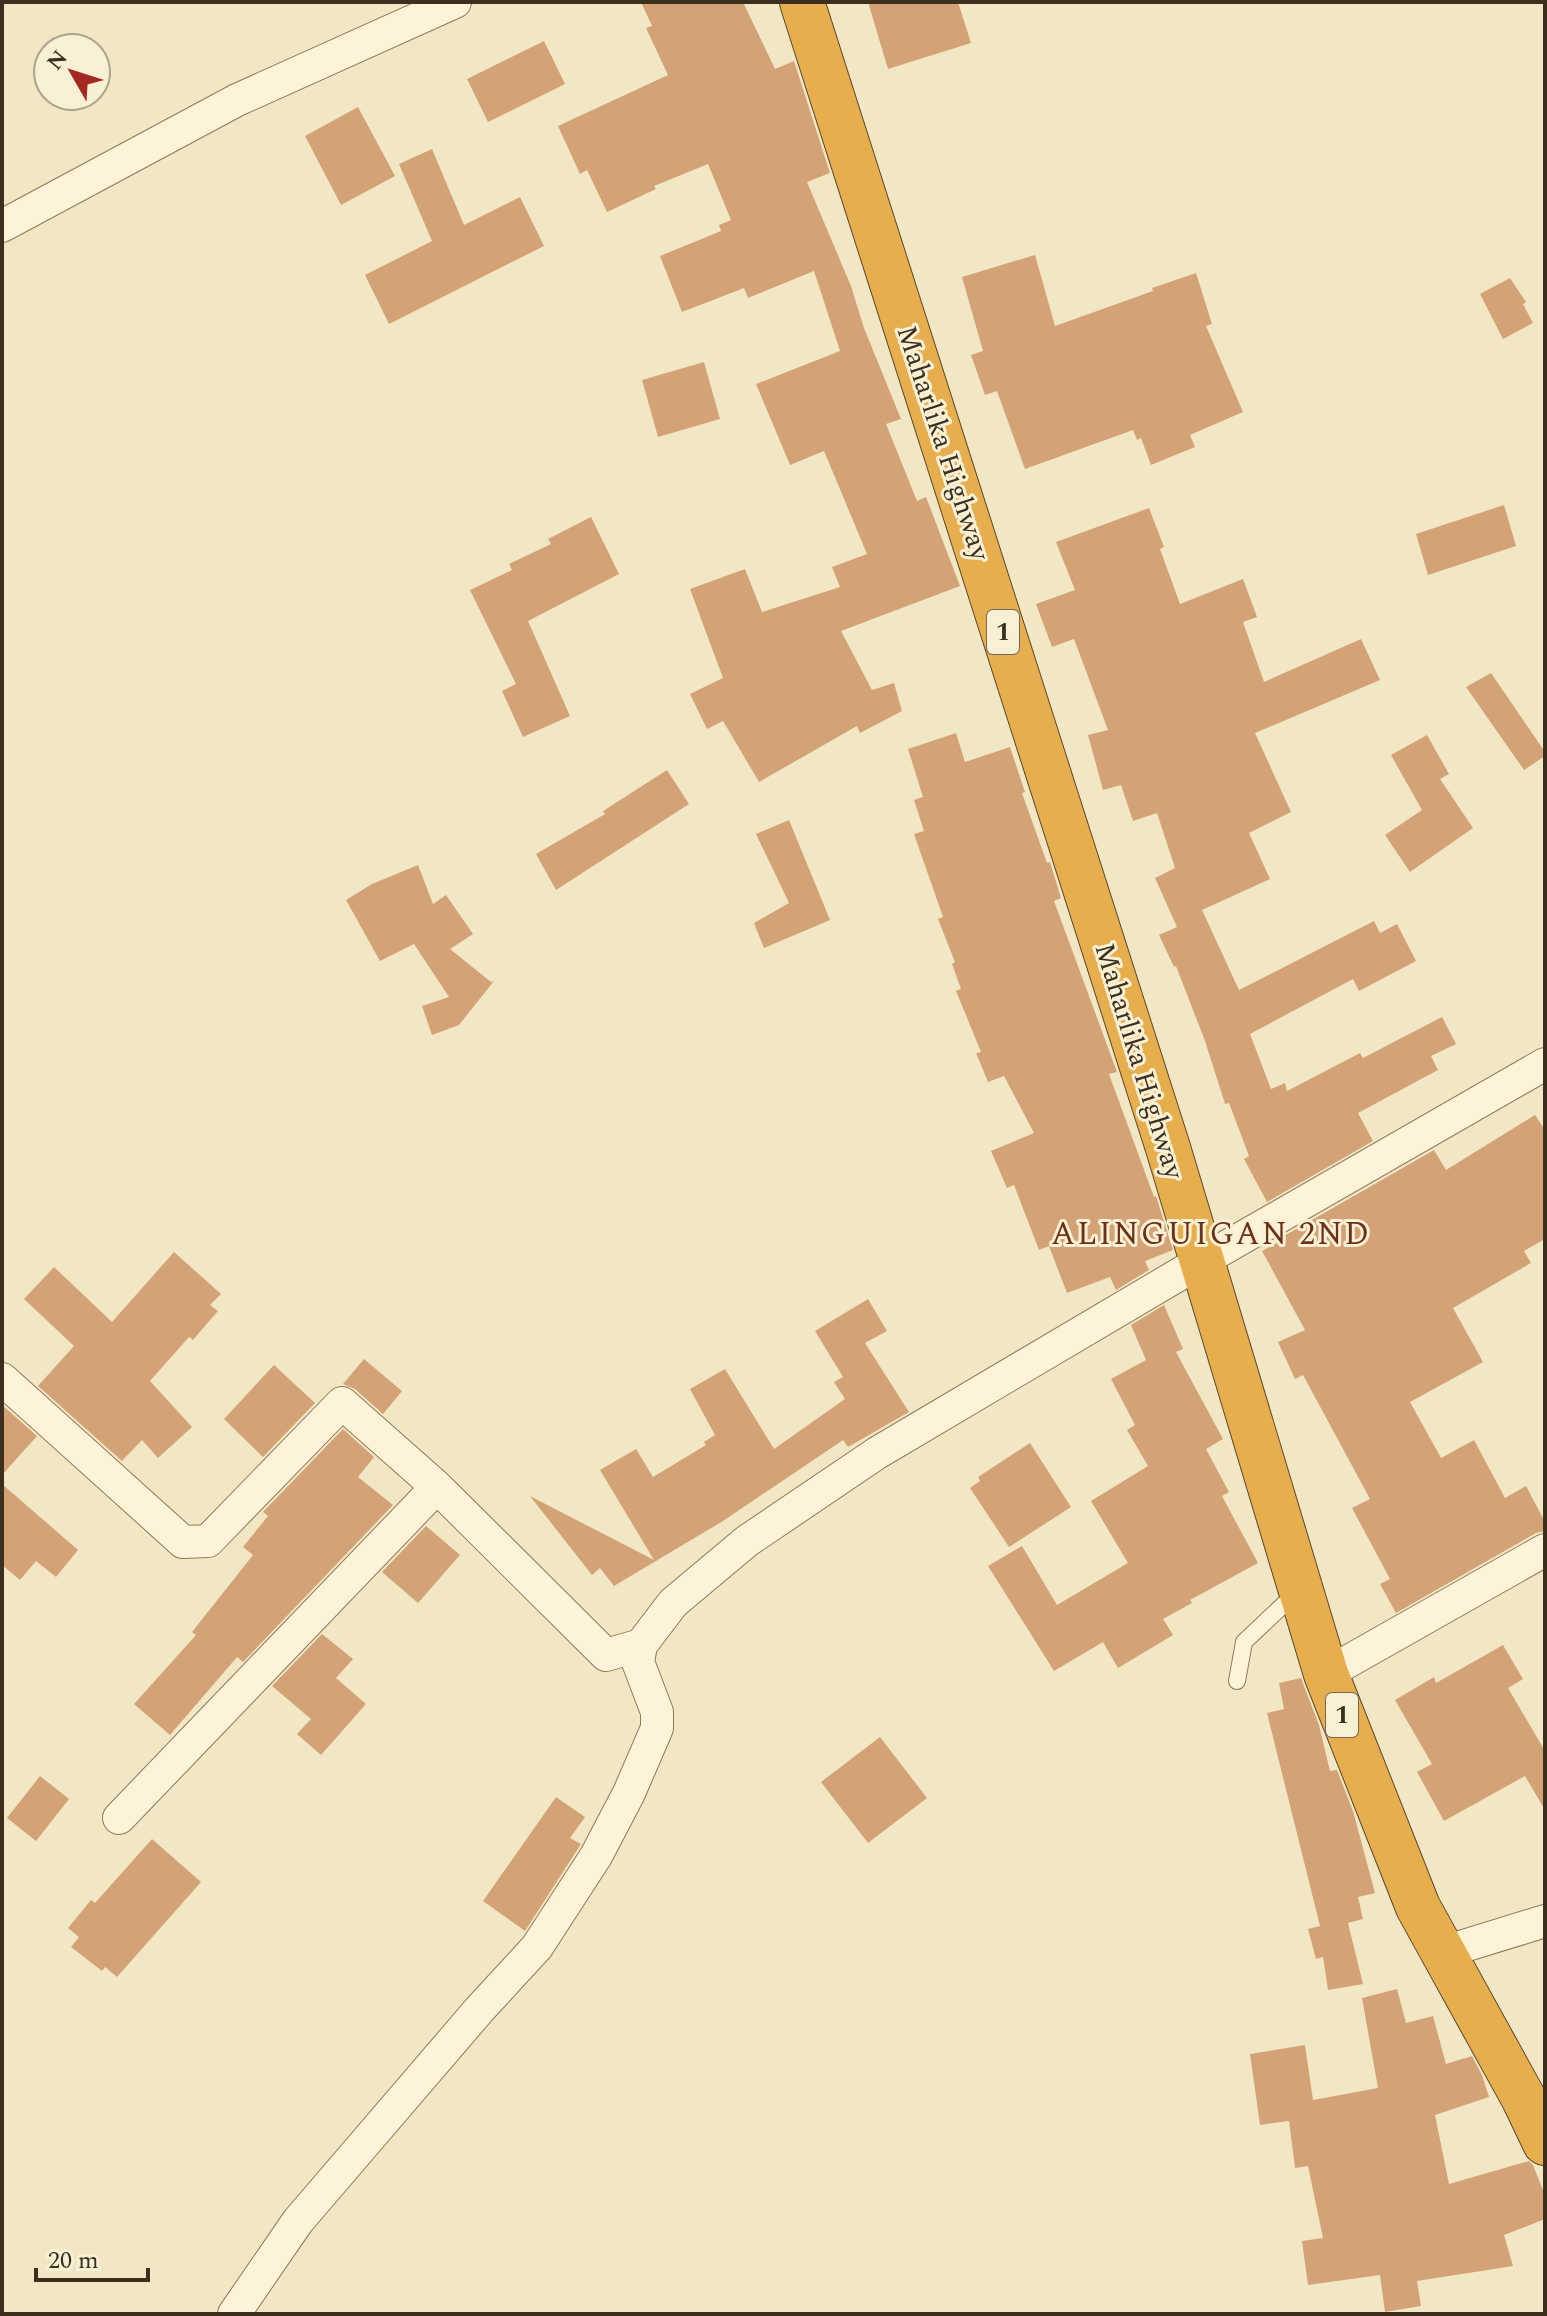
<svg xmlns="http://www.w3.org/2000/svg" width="1547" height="2316" viewBox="0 0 1547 2316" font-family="Spectral,serif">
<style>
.building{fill:#d3a377}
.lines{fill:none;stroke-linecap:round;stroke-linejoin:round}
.lane-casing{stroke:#8e7858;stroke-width:18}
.street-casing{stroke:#8e7858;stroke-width:34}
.highway-casing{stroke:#5c462d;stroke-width:46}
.lane{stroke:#fcf3d8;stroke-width:16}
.street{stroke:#fcf3d8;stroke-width:32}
.highway{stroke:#e7ae4e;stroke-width:44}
.labels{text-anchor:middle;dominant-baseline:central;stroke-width:6;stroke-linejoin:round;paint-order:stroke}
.shield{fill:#f8f0d4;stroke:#756955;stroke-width:2}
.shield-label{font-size:26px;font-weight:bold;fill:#3d2f1e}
.street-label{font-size:28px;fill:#3d2f1e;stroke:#f8f0d4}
.quarter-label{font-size:32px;letter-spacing:2px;fill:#6d3019;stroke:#f8f0d4}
</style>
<rect width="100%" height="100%" fill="#f2e7c4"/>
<!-- building -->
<path class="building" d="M 641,2 L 743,2 L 775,69 L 794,61 L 830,173 L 807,182 L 851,286 L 864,328 L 901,419 L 886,424 L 917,501 L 926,497 L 960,586 L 841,631 L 872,690 L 894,683 L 902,711 L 860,733 L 857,726 L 759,782 L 723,721 L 707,729 L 690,694 L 723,678 L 690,589 L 745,569 L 762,612 L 840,587 L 832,567 L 867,554 L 824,451 L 790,465 L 756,384 L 840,351 L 814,271 L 748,298 L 744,288 L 682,312 L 660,256 L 721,231 L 719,225 L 731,220 L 708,164 L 654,186 L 656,189 L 607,212 L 587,170 L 580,174 L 558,126 L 668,75 L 646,28 L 652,26 Z
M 868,2 L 958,2 L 971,43 L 888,69 Z
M 544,41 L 565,84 L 488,122 L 467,79 Z
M 358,107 L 395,176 L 341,205 L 305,136 Z
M 432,149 L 464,225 L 520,197 L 544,246 L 389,324 L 365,275 L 432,241 L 399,164 Z
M 1035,255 L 1055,326 L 1153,291 L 1152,288 L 1196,273 L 1212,324 L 1206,326 L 1243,412 L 1190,435 L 1195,447 L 1151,465 L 1141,438 L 1137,440 L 1133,430 L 1025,469 L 997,391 L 985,395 L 971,355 L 983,351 L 962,277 Z
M 1510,278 L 1526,302 L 1523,304 L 1533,323 L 1503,339 L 1480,294 Z
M 704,362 L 720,419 L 658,437 L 642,380 Z
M 1504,505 L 1516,546 L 1428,575 L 1416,534 Z
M 1149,508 L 1164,547 L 1160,549 L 1180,604 L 1243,579 L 1257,617 L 1243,622 L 1264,682 L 1361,639 L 1380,680 L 1255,733 L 1291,812 L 1249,833 L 1270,879 L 1202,910 L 1239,990 L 1374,921 L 1380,933 L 1397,924 L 1416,961 L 1359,991 L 1353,979 L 1250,1034 L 1271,1089 L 1285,1083 L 1287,1091 L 1360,1053 L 1363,1058 L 1442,1017 L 1456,1044 L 1431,1056 L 1438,1070 L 1358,1113 L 1373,1141 L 1267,1202 L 1244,1159 L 1249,1156 L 1229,1103 L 1225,1104 L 1205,1041 L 1176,966 L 1174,967 L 1159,935 L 1177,927 L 1155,878 L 1175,868 L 1157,813 L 1133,821 L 1121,785 L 1103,790 L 1088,735 L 1108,730 L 1074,639 L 1052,647 L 1036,604 L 1075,590 L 1056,542 Z
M 591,517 L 619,574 L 528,621 L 570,716 L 523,737 L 502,691 L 516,684 L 470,590 L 512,570 L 509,564 L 551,544 L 548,539 Z
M 1491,673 L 1545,752 L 1545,756 L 1524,770 L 1466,687 Z
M 956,733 L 965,762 L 1010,747 L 1025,792 L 1022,793 L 1047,863 L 1050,862 L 1061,898 L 1054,901 L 1117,1072 L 1109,1074 L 1154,1197 L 1156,1196 L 1173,1250 L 1145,1261 L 1149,1270 L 1116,1290 L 1110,1277 L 1067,1293 L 1049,1246 L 1039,1250 L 1014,1185 L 1007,1188 L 991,1151 L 1034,1133 L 1004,1076 L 988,1082 L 976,1053 L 981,1052 L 956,991 L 961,989 L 952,964 L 955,962 L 938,919 L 943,917 L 914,834 L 924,831 L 914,800 L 923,797 L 908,749 Z
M 1427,735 L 1449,774 L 1440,779 L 1473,828 L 1410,872 L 1385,835 L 1422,810 L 1391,755 Z
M 667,770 L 689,804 L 556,890 L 536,854 L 605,814 L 603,811 Z
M 789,820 L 830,920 L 764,948 L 754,923 L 789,903 L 756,834 Z
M 418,865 L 433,904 L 446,895 L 473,934 L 450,949 L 491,982 L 494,981 L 459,1025 L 432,1035 L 422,1006 L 449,997 L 414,944 L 380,961 L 346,900 L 372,884 Z
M 1535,1115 L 1545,1130 L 1545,1239 L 1524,1251 L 1531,1263 L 1453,1308 L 1483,1362 L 1410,1402 L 1441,1458 L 1474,1440 L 1505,1498 L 1526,1486 L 1545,1522 L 1545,1531 L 1536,1533 L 1396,1613 L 1380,1584 L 1390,1579 L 1352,1508 L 1370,1499 L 1303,1375 L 1295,1379 L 1278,1342 L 1305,1330 L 1262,1251 L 1286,1238 L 1284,1236 L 1434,1150 L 1446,1170 Z
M 174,1252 L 221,1294 L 210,1305 L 218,1311 L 193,1340 L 189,1337 L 150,1381 L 192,1427 L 158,1458 L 142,1440 L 122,1461 L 38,1386 L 74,1346 L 24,1299 L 54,1267 L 112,1322 Z
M 868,1299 L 887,1331 L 865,1343 L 909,1412 L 848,1447 L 843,1440 L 723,1521 L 614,1586 L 600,1568 L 592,1575 L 530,1496 L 654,1560 L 600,1470 L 636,1449 L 653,1477 L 706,1445 L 704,1442 L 715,1435 L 690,1389 L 725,1369 L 774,1449 L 845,1399 L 834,1382 L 843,1377 L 815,1331 Z
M 1164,1305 L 1183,1349 L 1176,1352 L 1223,1439 L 1206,1449 L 1229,1492 L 1222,1496 L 1258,1563 L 1190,1600 L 1192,1603 L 1163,1619 L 1173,1635 L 1118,1668 L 1103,1642 L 1054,1671 L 988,1566 L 1022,1546 L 1057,1605 L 1128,1563 L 1091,1501 L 1148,1466 L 1127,1430 L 1135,1425 L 1111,1379 L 1146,1360 L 1131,1325 Z
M 364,1359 L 402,1391 L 383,1414 L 355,1389 L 343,1384 Z
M 274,1365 L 315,1403 L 263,1457 L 224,1419 Z
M 2,1405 L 37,1436 L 2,1475 Z
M 343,1429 L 374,1457 L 358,1477 L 393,1505 L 243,1662 L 237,1657 L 170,1735 L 134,1704 L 196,1635 L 192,1632 L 253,1555 L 243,1547 L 268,1516 L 263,1512 Z
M 1030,1443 L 1071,1507 L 1009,1547 L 970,1488 L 980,1481 L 978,1477 Z
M 2,1484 L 78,1550 L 56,1577 L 36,1561 L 20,1580 L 2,1565 Z
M 426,1526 L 460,1555 L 418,1603 L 382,1572 Z
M 322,1634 L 353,1659 L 336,1678 L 366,1704 L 321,1755 L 297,1734 L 311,1719 L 272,1686 Z
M 1503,1645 L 1523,1679 L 1508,1688 L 1545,1751 L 1545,1810 L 1525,1776 L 1444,1821 L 1417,1772 L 1432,1764 L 1395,1700 L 1434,1677 L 1436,1683 Z
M 1301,1678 L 1319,1725 L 1330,1771 L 1337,1770 L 1353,1811 L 1375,1893 L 1358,1897 L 1363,1919 L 1348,1923 L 1363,1984 L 1328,1990 L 1323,1957 L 1316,1959 L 1308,1929 L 1320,1926 L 1267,1713 L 1284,1709 L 1279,1683 Z
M 880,1737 L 927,1798 L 868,1843 L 821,1782 Z
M 40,1776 L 69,1799 L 36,1841 L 7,1818 Z
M 556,1797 L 585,1817 L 570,1838 L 581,1844 L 525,1931 L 483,1901 Z
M 152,1839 L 201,1882 L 117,1977 L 105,1967 L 102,1971 L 71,1947 L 79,1937 L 68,1928 L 91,1900 L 95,1903 Z
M 1397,1989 L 1406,2023 L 1433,2016 L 1446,2064 L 1472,2056 L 1482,2075 L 1489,2097 L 1435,2115 L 1449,2184 L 1529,2161 L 1533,2165 L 1545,2195 L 1545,2219 L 1504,2235 L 1513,2266 L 1417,2281 L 1421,2306 L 1385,2312 L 1380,2275 L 1308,2285 L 1302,2241 L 1323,2238 L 1308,2166 L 1295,2168 L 1289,2121 L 1260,2125 L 1250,2054 L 1305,2045 L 1313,2100 L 1378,2088 L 1362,1998 Z"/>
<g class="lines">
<defs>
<path id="lane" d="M 1237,1681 L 1244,1642 L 1298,1591"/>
<path id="street" d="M 2,226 L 237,100 L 455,2
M 2,1379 L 183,1542 L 208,1541 L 342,1403 L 437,1487 L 606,1655 L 641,1645
M 1326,1674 L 1545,1550
M 119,1818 L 437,1487
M 1441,1953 L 1545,1921
M 234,2314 L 298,2221 L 479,2010 L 537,1947 L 596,1856 L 629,1793 L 657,1728 L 657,1712 L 638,1662 L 641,1645 L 673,1603 L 747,1541 L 877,1453 L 1200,1262 L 1545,1064"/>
<path id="highway" d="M 802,2 L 1168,1148 L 1326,1674 L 1418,1907 L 1524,2099 L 1545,2143"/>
</defs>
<!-- lane casing -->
<use href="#lane" class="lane-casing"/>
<!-- street casing -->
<use href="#street" class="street-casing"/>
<!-- highway casing -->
<use href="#highway" class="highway-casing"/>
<!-- lane -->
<use href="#lane" class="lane"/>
<!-- street -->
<use href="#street" class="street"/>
<!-- highway -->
<use href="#highway" class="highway"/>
</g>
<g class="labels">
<!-- shield labels -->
<g class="shield">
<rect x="987" y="610" width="32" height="44" rx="6"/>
<rect x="1326" y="1693" width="32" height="44" rx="6"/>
</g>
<g class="shield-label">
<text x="1003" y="632">1</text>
<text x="1342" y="1715">1</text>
</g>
<!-- street labels -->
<g class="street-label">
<text transform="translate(943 443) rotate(72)">Maharlika Highway</text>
<text transform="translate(1139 1061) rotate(73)">Maharlika Highway</text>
</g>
<!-- quarter labels -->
<g class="quarter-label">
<text x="1211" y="1234">ALINGUIGAN 2ND</text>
</g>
</g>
<!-- border -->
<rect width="1547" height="2316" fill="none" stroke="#3d2f1e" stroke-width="8"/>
<!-- north arrow -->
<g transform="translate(72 72) rotate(309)"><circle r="38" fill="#f8f0d4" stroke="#ada38b" stroke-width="2"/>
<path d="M0-6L14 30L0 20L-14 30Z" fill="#a32a23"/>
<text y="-12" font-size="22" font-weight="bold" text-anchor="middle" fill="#3d2f1e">N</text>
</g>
<!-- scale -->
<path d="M36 2268v12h112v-12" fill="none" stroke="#3d2f1e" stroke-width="4"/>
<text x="48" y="2268" font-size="24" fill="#3d2f1e" stroke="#f8f0d4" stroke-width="6" paint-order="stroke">20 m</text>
</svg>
